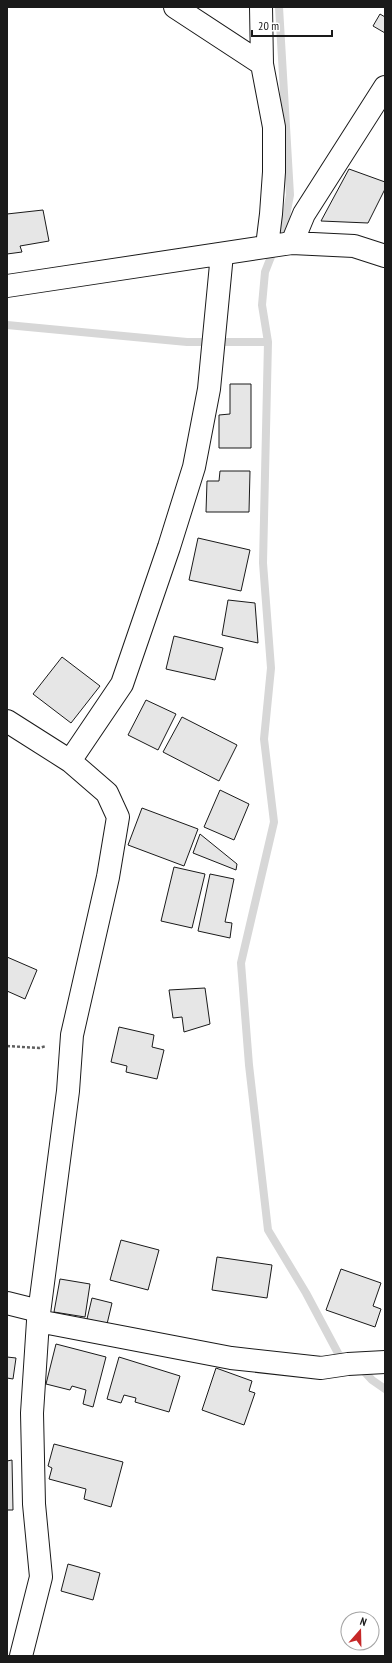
<svg xmlns="http://www.w3.org/2000/svg" width="392" height="1663" viewBox="0 0 392 1663" font-family="'PT Sans Narrow',sans-serif">
<style>
.lines{fill:none;stroke-linecap:round;stroke-linejoin:round}
.stream{stroke:#d7d7d7;stroke-width:8}
.building{fill:#e6e6e6;stroke:#1a1a1a}
.minor-casing{stroke:#1a1a1a;stroke-width:24}
.path{stroke:#5f5f5f;stroke-width:2.5;stroke-dasharray:3 2;stroke-linecap:butt}
.minor{stroke:#fff;stroke-width:22}
</style>
<rect width="100%" height="100%" fill="#fff"/>
<g class="lines">
<!-- stream -->
<path class="stream" d="M 279,7 L 290,195 L 285,221 L 265,272 L 262,305 L 268,342 L 263,563 L 271,668 L 264,739 L 274,822 L 241,963 L 249,1065 L 268,1230 L 306,1293 L 339,1355 L 347,1359
M 7,325 L 187,342 L 268,342
M 360,1367 L 372,1380 L 385,1389"/>
</g>
<!-- building -->
<path class="building" d="M 380,14 L 385,17 L 385,33 L 373,26 Z
M 349,169 L 385,182 L 385,189 L 368,223 L 321,221 Z
M 43,210 L 49,241 L 20,246 L 22,252 L 7,254 L 7,214 Z
M 230,384 L 251,384 L 251,448 L 219,448 L 219,415 L 230,414 Z
M 220,471 L 250,471 L 249,512 L 206,512 L 207,481 L 219,481 Z
M 198,538 L 250,550 L 241,591 L 189,580 Z
M 228,600 L 255,603 L 258,643 L 222,635 Z
M 174,636 L 223,648 L 215,680 L 166,669 Z
M 62,657 L 100,686 L 71,723 L 33,694 Z
M 146,700 L 176,714 L 158,750 L 128,735 Z
M 182,717 L 237,745 L 219,781 L 163,752 Z
M 220,790 L 249,804 L 234,840 L 204,827 Z
M 142,808 L 198,829 L 184,866 L 128,845 Z
M 200,834 L 237,864 L 236,870 L 193,853 Z
M 174,867 L 205,874 L 192,928 L 161,921 Z
M 210,874 L 234,879 L 225,922 L 232,923 L 230,938 L 198,931 Z
M 7,957 L 37,970 L 25,999 L 7,991 Z
M 205,988 L 210,1024 L 184,1032 L 182,1017 L 173,1018 L 169,990 Z
M 119,1027 L 154,1035 L 152,1047 L 164,1050 L 157,1079 L 126,1072 L 127,1066 L 111,1062 Z
M 121,1240 L 159,1250 L 148,1290 L 110,1280 Z
M 217,1257 L 272,1265 L 267,1298 L 212,1290 Z
M 341,1269 L 381,1283 L 373,1306 L 381,1309 L 375,1327 L 326,1310 Z
M 60,1279 L 90,1284 L 85,1317 L 54,1312 Z
M 92,1298 L 112,1303 L 107,1324 L 87,1319 Z
M 56,1344 L 106,1357 L 93,1407 L 83,1404 L 86,1390 L 72,1386 L 70,1390 L 46,1384 Z
M 7,1357 L 16,1358 L 13,1379 L 7,1378 Z
M 119,1357 L 180,1376 L 169,1412 L 135,1402 L 136,1398 L 124,1395 L 121,1403 L 107,1399 Z
M 216,1368 L 252,1381 L 249,1391 L 255,1393 L 244,1425 L 202,1410 Z
M 54,1444 L 123,1462 L 111,1507 L 84,1499 L 86,1489 L 49,1479 L 52,1468 L 48,1466 Z
M 12,1460 L 13,1510 L 7,1510 L 7,1461 Z
M 68,1564 L 100,1573 L 93,1600 L 61,1591 Z"/>
<g class="lines">
<defs>
<path id="minor" d="M 175,7 L 262,64
M 261,7 L 262,64 L 274,127 L 274,172 L 271,214 L 267,246
M 292,243 L 304,214 L 385,87
M 7,286 L 292,243 L 354,246 L 385,256
M 7,721 L 70,761 L 107,793 L 118,817 L 108,877 L 72,1035 L 68,1091 L 38,1321 L 32,1413 L 34,1504 L 41,1577 L 21,1656
M 70,761 L 122,684 L 169,547 L 194,467 L 209,389 L 222,254
M 7,1303 L 39,1311
M 38,1321 L 231,1358 L 321,1368 L 348,1364 L 385,1362"/>
</defs>
<!-- minor casing -->
<use href="#minor" class="minor-casing"/>
<!-- path -->
<path class="path" d="M 7,1046 L 39,1048 L 46,1046"/>
<!-- minor -->
<use href="#minor" class="minor"/>
</g>
<!-- border -->
<rect width="392" height="1663" fill="none" stroke="#1a1a1a" stroke-width="16"/>
<!-- north arrow -->
<g transform="translate(360 1631) rotate(20)"><circle r="19" fill="#ffffff" stroke="#a3a3a3"/>
<path d="M0-3L7 15L0 10L-7 15Z" fill="#c62828"/>
<text y="-6" font-size="11" font-weight="bold" text-anchor="middle" fill="#1a1a1a">N</text>
</g>
<!-- scale -->
<path d="M252 30v6h80v-6" fill="none" stroke="#1a1a1a" stroke-width="2"/>
<text x="258" y="30" font-size="12" fill="#1a1a1a" stroke="#ffffff" stroke-width="3" paint-order="stroke">20 m</text>
</svg>
